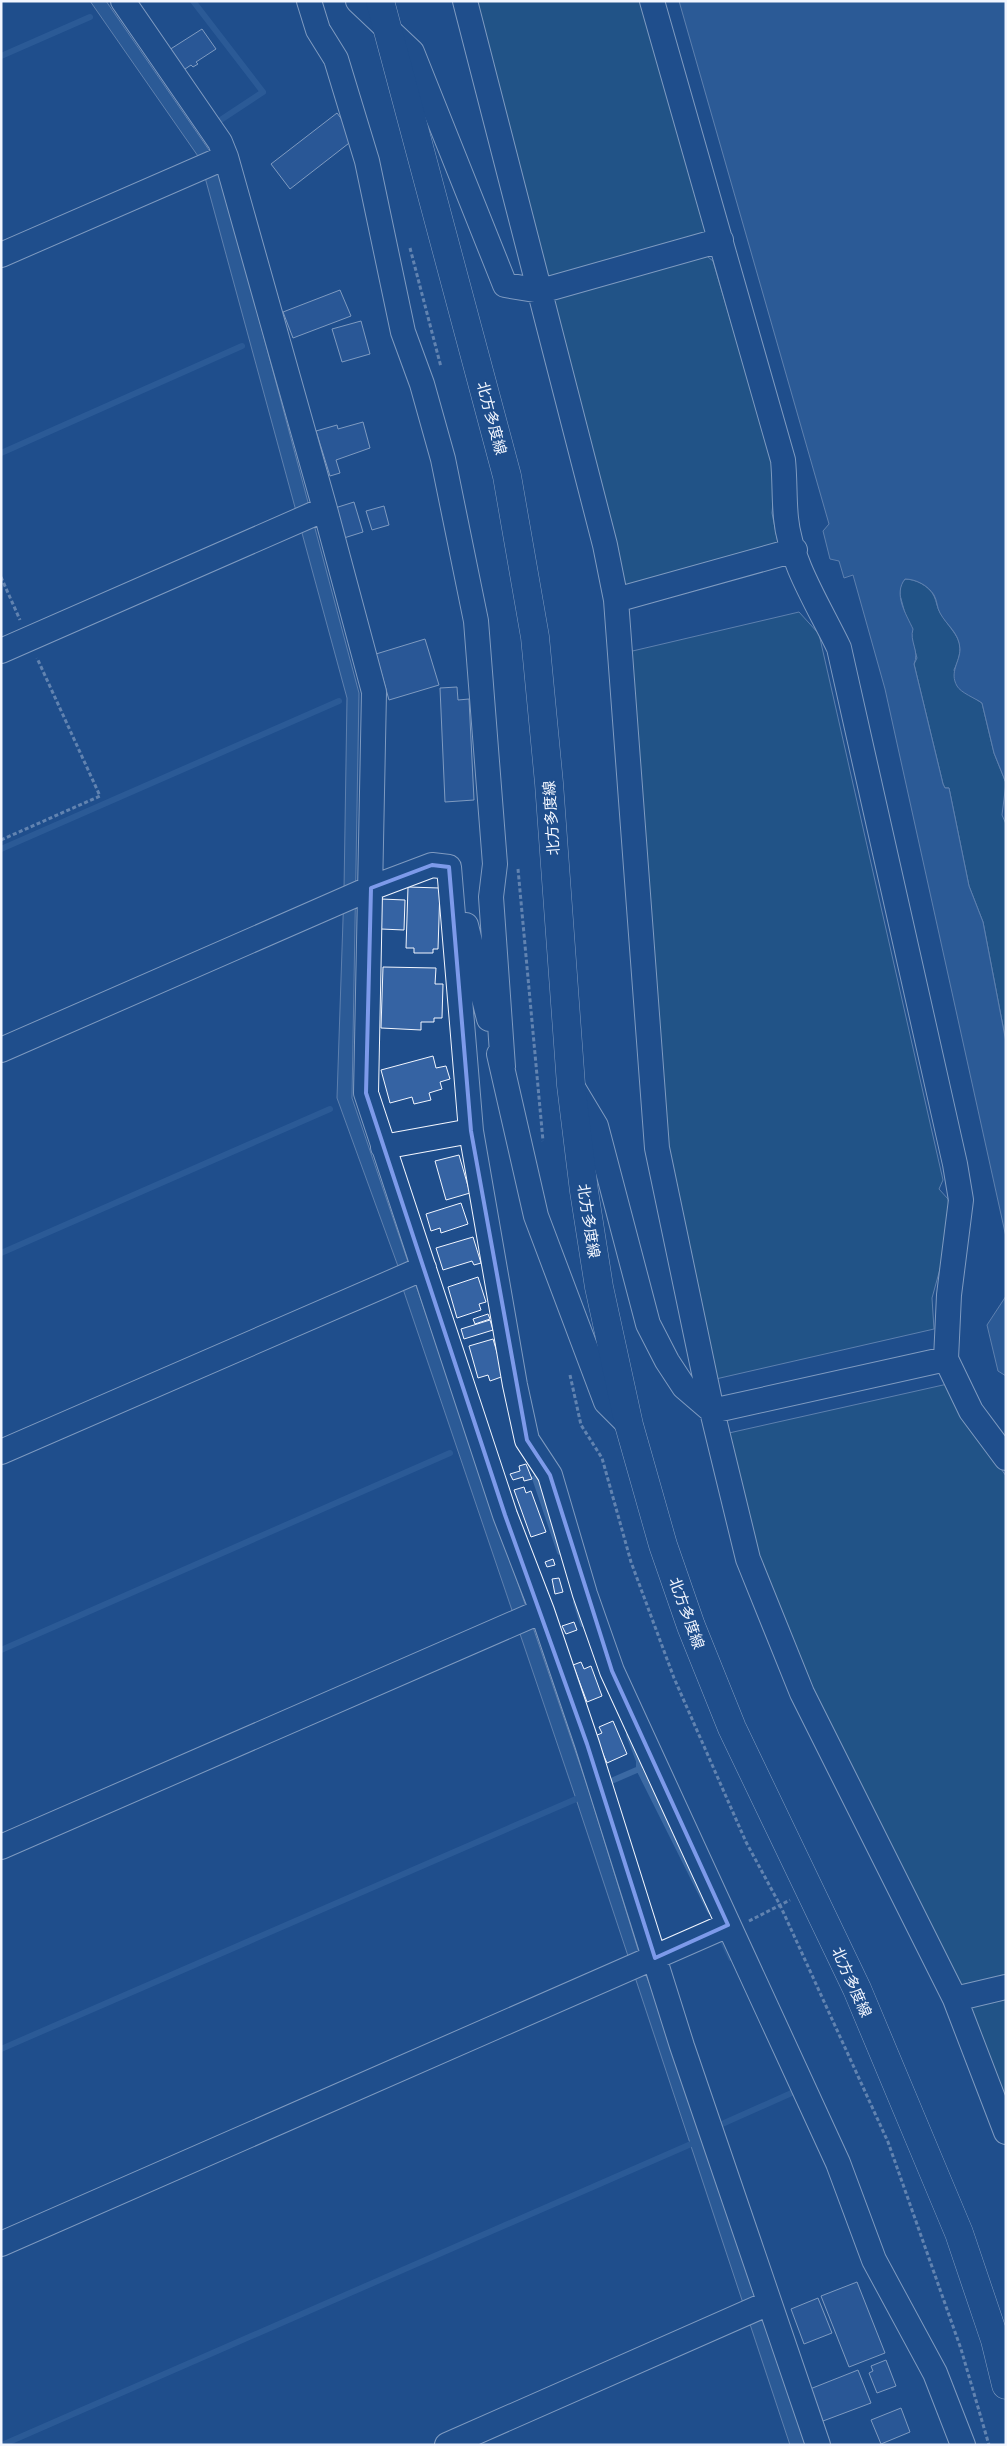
<svg xmlns="http://www.w3.org/2000/svg" width="1007" height="2446" viewBox="0 0 1007 2446" font-family="'PT Sans','Noto Sans JP',sans-serif">
<style>
.green{fill:#245a82;stroke:#a8bbd7}
.water{fill:#3b69a3;stroke:#a8bbd7}
.lines{fill:none;stroke-linecap:round;stroke-linejoin:round}
.stream{stroke:#3b69a3;stroke-width:6}
.building{fill:#3563a3;stroke:#f2f6ff}
.minor-casing{stroke:#f2f6ff;stroke-width:26}
.major-casing{stroke:#f2f6ff;stroke-width:29}
.path{stroke:#b3c4dc;stroke-width:3;stroke-dasharray:4 2.5;stroke-linecap:butt}
.minor{stroke:#1f4e8c;stroke-width:24}
.major{stroke:#1f4e8c;stroke-width:28}
.marked{fill:none;stroke:#7d9aea;stroke-width:4;stroke-linejoin:round}
.labels{text-anchor:middle;dominant-baseline:central;stroke-width:4;stroke-linejoin:round;paint-order:stroke}
.street-label{font-size:15px;fill:#f2f6ff;stroke:#1f4e8c}
</style>
<rect width="100%" height="100%" fill="#1f4e8c"/>
<!-- green -->
<path class="green" d="M 471,1 L 640,1 L 706,234 L 547,281 Z
M 703,253 L 713,261 L 771,457 L 775,483 L 772,513 L 779,548 L 621,592 L 553,300 Z
M 905,579 C 916,579 929,586 934,596 C 937,602 937,609 941,614 C 955,637 968,640 954,670 L 960,689 L 982,703 L 994,753 L 1006,783 L 1002,815 L 1006,824 L 1006,1042 L 983,922 L 969,886 L 949,788 L 945,788 L 943,784 L 914,664 L 917,658 L 900,595 L 900,585 Z
M 799,612 L 819,634 L 943,1180 L 939,1189 L 948,1199 L 951,1229 L 932,1298 L 934,1329 L 707,1381 L 662,1146 L 624,653 Z
M 952,1383 L 981,1440 L 1006,1476 L 1006,1976 L 959,1986 L 784,1633 L 720,1435 Z
M 1006,1993 L 1006,2113 L 965,2012 L 971,2002 Z"/>
<!-- water -->
<path class="water" d="M 90,1 L 106,1 L 209,150 L 219,169 L 359,693 L 352,1098 L 589,1791 L 645,1972 L 701,2120 L 808,2445 L 790,2445 L 576,1799 L 401,1283 L 399,1269 L 337,1098 L 344,890 L 347,698 L 200,159 Z
M 679,1 L 1006,1 L 1006,783 L 994,753 L 982,703 C 975,698 961,693 957,686 C 949,672 960,662 960,649 C 959,632 947,626 940,613 C 937,608 937,600 934,595 C 928,585 915,579 905,579 C 893,594 906,614 913,629 C 909,641 920,652 914,664 L 943,784 L 945,788 L 949,788 L 969,886 L 983,922 L 1006,1042 L 1006,1237 L 885,689 L 853,575 L 844,578 L 839,561 L 830,559 L 823,531 L 829,524 Z
M 1006,1296 L 1006,1376 L 998,1371 L 987,1325 Z"/>
<g class="lines">
<!-- stream -->
<path class="stream" d="M 193,1 L 263,92 L 216,123
M 1,56 L 90,17
M 1,453 L 242,346
M 1,849 L 339,701
M 1,1253 L 330,1109
M 535,1478 L 560,1552
M 576,1602 L 583,1624
M 1,1650 L 450,1453
M 639,1769 L 710,1911
M 609,1782 L 639,1769 L 639,1761 L 629,1735
M 722,1939 L 731,1958
M 1,2049 L 576,1799
M 722,2124 L 796,2091 L 795,2088
M 2,2445 L 691,2144"/>
</g>
<!-- building -->
<path class="building" d="M 202,29 L 216,49 L 196,62 L 198,64 L 193,67 L 191,65 L 182,71 L 169,50 Z
M 337,113 L 350,130 L 353,140 L 290,189 L 271,164 Z
M 340,290 L 351,316 L 293,338 L 283,312 Z
M 361,321 L 370,354 L 342,362 L 332,329 Z
M 363,422 L 370,448 L 336,460 L 340,473 L 330,476 L 316,431 L 337,425 L 338,429 Z
M 354,502 L 363,532 L 344,538 L 335,508 Z
M 384,506 L 389,525 L 372,530 L 366,511 Z
M 425,639 L 439,685 L 389,700 L 376,654 Z
M 457,687 L 458,700 L 469,699 L 474,800 L 445,802 L 440,688 Z
M 408,887 L 440,888 L 438,949 L 433,949 L 433,953 L 414,953 L 414,948 L 406,948 Z
M 381,899 L 405,900 L 404,930 L 381,929 Z
M 383,967 L 436,968 L 435,984 L 443,984 L 442,1018 L 434,1018 L 434,1022 L 421,1022 L 421,1030 L 381,1028 Z
M 433,1056 L 436,1068 L 446,1066 L 450,1079 L 440,1082 L 442,1089 L 429,1093 L 431,1100 L 414,1104 L 412,1097 L 390,1103 L 381,1070 Z
M 459,1155 L 470,1193 L 446,1200 L 435,1161 Z
M 461,1203 L 468,1224 L 441,1233 L 440,1228 L 431,1231 L 426,1214 Z
M 473,1237 L 481,1263 L 474,1265 L 472,1261 L 443,1270 L 436,1248 Z
M 478,1277 L 486,1302 L 479,1304 L 481,1310 L 457,1318 L 448,1287 Z
M 488,1314 L 490,1319 L 475,1324 L 473,1319 Z
M 490,1320 L 493,1330 L 464,1339 L 461,1329 Z
M 493,1339 L 504,1376 L 490,1381 L 488,1375 L 478,1378 L 469,1346 Z
M 526,1464 L 532,1479 L 524,1481 L 523,1477 L 513,1480 L 510,1474 L 520,1471 L 519,1466 Z
M 524,1487 L 526,1493 L 531,1491 L 546,1532 L 531,1537 L 514,1490 Z
M 553,1559 L 555,1565 L 547,1567 L 545,1562 Z
M 559,1578 L 563,1592 L 555,1594 L 552,1579 Z
M 574,1622 L 577,1630 L 566,1634 L 562,1626 Z
M 581,1662 L 584,1669 L 591,1666 L 602,1696 L 587,1702 L 573,1665 Z
M 613,1721 L 627,1754 L 607,1763 L 595,1736 L 602,1733 L 599,1727 Z
M 857,2282 L 885,2353 L 849,2367 L 821,2296 Z
M 818,2298 L 832,2333 L 804,2344 L 791,2309 Z
M 886,2360 L 896,2386 L 877,2393 L 869,2373 L 873,2371 L 871,2366 Z
M 858,2370 L 871,2403 L 823,2421 L 810,2389 Z
M 901,2408 L 910,2432 L 881,2444 L 871,2420 Z"/>
<g class="lines">
<defs>
<path id="minor" d="M 123,1 L 220,142 L 226,157 L 325,509 L 374,692 L 366,1093 L 505,1515 L 542,1611 L 587,1744 L 682,2046 L 818,2445
M 309,1 L 318,30 L 336,59 L 367,161 L 403,332 L 422,384 L 443,459 L 476,621 L 495,864 L 491,897 L 503,1067
M 358,1 L 412,52 L 505,285 L 541,291 L 721,240
M 465,1 L 605,545 L 616,600 L 657,1148 L 712,1411 L 748,1559 L 802,1693 L 955,1999 L 1006,2132
M 652,1 L 783,460 C 785,479 784,499 786,518 C 790,562 820,608 839,648 L 955,1164 L 961,1200 L 949,1295 L 946,1359 L 971,1411 L 1006,1458
M 1,255 L 226,157
M 616,600 L 795,550
M 1,651 L 325,509
M 466,925 L 489,1019
M 1,1050 L 371,888 L 432,865 L 449,867 L 471,1131 L 515,1385 L 527,1440 L 550,1475 L 585,1594 L 612,1671 L 838,2163 L 874,2260 L 935,2373 L 963,2445
M 499,1054 L 536,1216 L 606,1402 L 629,1425
M 572,1086 L 596,1126 L 648,1324 L 667,1361 L 684,1387 L 712,1411 L 946,1359
M 383,1147 L 471,1131
M 1,1452 L 424,1268
M 1,1847 L 542,1611
M 955,1999 L 1006,1987
M 1,2244 L 728,1925
M 447,2445 L 769,2303"/>
<path id="major" d="M 380,1 L 507,476 L 535,637 L 549,783 L 571,1085 L 584,1191 L 599,1287 L 629,1425 L 663,1545 L 691,1626 L 732,1728 L 857,1989 L 959,2233 L 995,2340 L 1006,2385"/>
</defs>
<!-- minor casing -->
<use href="#minor" class="minor-casing"/>
<!-- major casing -->
<use href="#major" class="major-casing"/>
<!-- path -->
<path class="path" d="M 410,248 L 441,367
M 1,577 L 20,620
M 1,840 L 100,796 L 37,658
M 518,869 L 543,1141
M 570,1375 L 581,1425 L 602,1458 L 631,1562 L 674,1678 L 746,1842 L 780,1905 L 888,2142 L 961,2349 L 989,2445
M 749,1921 L 790,1900"/>
<!-- minor -->
<use href="#minor" class="minor"/>
<!-- major -->
<use href="#major" class="major"/>
</g>
<!-- marked area -->
<path d="M0 0H1007V2446H0ZM 432,865 L 449,867 L 471,1131 L 527,1440 L 550,1475 L 612,1671 L 728,1925 L 655,1958 L 587,1744 L 505,1515 L 366,1093 L 371,888 Z" fill="#1f4e8c" fill-opacity=".55" fill-rule="evenodd"/>
<path class="marked" d="M 432,865 L 449,867 L 471,1131 L 527,1440 L 550,1475 L 612,1671 L 728,1925 L 655,1958 L 587,1744 L 505,1515 L 366,1093 L 371,888 Z"/>
<g class="labels">
<!-- street labels -->
<g class="street-label">
<text transform="translate(492 418) rotate(75)">北方多度線</text>
<text transform="translate(551 818) rotate(-94)">北方多度線</text>
<text transform="translate(589 1221) rotate(81)">北方多度線</text>
<text transform="translate(687 1613) rotate(70)">北方多度線</text>
<text transform="translate(852 1982) rotate(66)">北方多度線</text>
</g>
</g>
<!-- border -->
<rect width="1007" height="2446" fill="none" stroke="#f2f6ff" stroke-width="5"/>
</svg>
